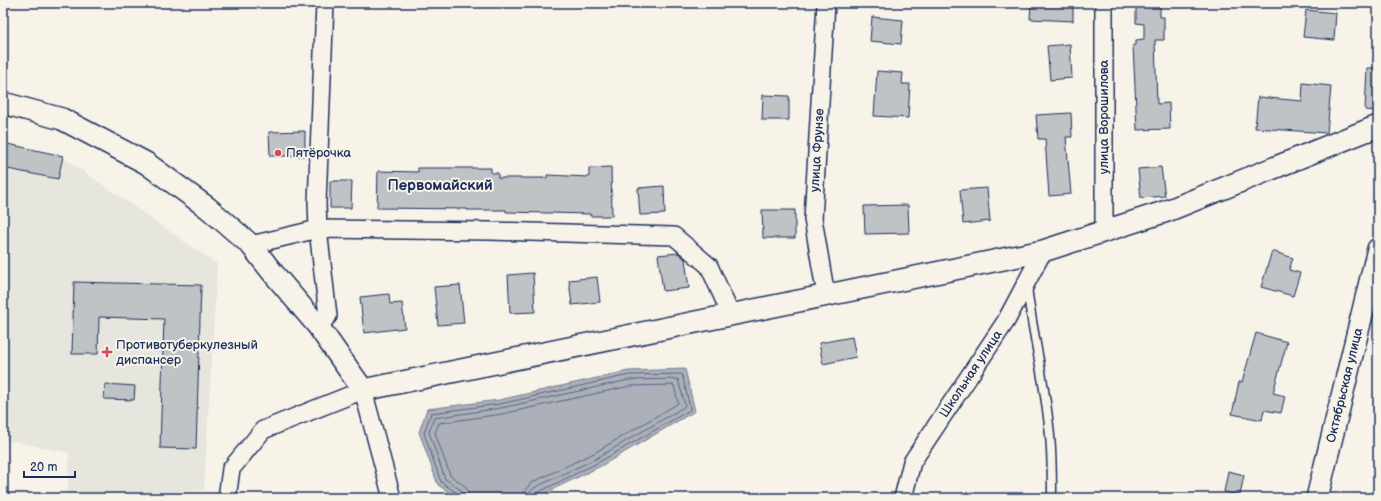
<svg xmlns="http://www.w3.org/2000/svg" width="1381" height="501" viewBox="0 0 1381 501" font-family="'Balsamiq Sans',sans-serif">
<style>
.built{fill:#e6e5de}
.water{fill:#acb0b9;stroke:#727c95}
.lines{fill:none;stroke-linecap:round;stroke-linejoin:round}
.shore{stroke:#556382;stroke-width:1}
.building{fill:#c0c3c5;stroke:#1b2f5e}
.service-casing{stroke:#1b2f5e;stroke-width:11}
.minor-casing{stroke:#1b2f5e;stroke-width:20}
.tertiary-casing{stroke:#1b2f5e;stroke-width:24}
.service{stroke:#f7f3e8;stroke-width:8}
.minor{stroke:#f7f3e8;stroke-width:17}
.tertiary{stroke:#f7f3e8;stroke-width:21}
.poi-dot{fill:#d1495b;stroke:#f7f3e8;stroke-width:1.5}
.labels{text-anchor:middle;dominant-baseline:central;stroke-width:4;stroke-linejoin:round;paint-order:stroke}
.street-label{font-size:13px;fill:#1b2f5e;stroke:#f7f3e8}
.poi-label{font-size:13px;fill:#1b2f5e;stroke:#f7f3e8;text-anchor:start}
.quarter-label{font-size:15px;font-weight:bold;fill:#1b2f5e;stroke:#f7f3e8}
</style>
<rect width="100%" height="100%" fill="#f7f3e8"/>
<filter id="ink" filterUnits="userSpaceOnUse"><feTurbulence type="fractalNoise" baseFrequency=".025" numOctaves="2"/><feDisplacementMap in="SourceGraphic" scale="8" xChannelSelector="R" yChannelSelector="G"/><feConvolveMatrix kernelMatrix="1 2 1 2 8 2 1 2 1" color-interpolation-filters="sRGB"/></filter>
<g filter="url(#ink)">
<!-- built -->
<path class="built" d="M 3,145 L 61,156 L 217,264 L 204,490 L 68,497 L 69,453 L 3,439 Z"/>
<!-- water -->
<path class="water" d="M 685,369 L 695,411 L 601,466 L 535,498 L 457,498 L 438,485 L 419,432 L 427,409 L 499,400 L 628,371 Z"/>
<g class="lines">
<!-- shore -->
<path class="shore" d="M 458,498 L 457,493 L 441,482 L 424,433 L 431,413 L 500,404 L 629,375 L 682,374 L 690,408 L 690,410 L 599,462 L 537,493 L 534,498
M 463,498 L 461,490 L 445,479 L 429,432 L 434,418 L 501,408 L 629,380 L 678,379 L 685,405 L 684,407 L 597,458 L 534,488 L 530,492 L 529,498
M 469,498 L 468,492 L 465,486 L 450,475 L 435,433 L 439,423 L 502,414 L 630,386 L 674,385 L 678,403 L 677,404 L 594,453 L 531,483 L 525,490 L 523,498"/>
</g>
<!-- building -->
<path class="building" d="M 1031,3 L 1073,3 L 1073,21 L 1030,19 Z
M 1136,3 L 1160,3 L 1160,17 L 1164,17 L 1164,40 L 1155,40 L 1157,104 L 1169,103 L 1170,129 L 1137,130 L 1133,45 L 1136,45 L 1136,40 L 1144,39 L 1144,24 L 1136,23 Z
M 1306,10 L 1336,13 L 1334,40 L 1303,37 Z
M 872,17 L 903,20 L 901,44 L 870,41 Z
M 1070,44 L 1072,78 L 1050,80 L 1047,46 Z
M 1367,68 L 1378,68 L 1378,111 L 1365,110 Z
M 877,71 L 903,73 L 902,84 L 910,84 L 908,118 L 874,116 Z
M 1303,83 L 1331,86 L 1327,133 L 1255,128 L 1258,97 L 1302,101 Z
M 763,95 L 789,96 L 789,120 L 762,120 Z
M 1071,113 L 1072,137 L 1066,137 L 1071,194 L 1049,196 L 1045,139 L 1038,139 L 1036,115 Z
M 305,131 L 305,156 L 270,156 L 269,132 Z
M 3,143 L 63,156 L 58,179 L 3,168 Z
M 611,167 L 612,216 L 590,216 L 590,214 L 506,212 L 506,210 L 467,210 L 467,209 L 377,208 L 378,171 L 418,172 L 418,168 L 491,168 L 491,173 L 498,173 L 498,178 L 547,178 L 547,175 L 589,177 L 589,168 Z
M 1161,167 L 1165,196 L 1141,198 L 1138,169 Z
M 330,181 L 352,181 L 351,208 L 330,208 Z
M 664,186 L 665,214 L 640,215 L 638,188 Z
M 987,188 L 990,221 L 963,224 L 960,190 Z
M 908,205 L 909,233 L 865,234 L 864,206 Z
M 762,210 L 795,210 L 795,238 L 763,238 Z
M 1272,251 L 1293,258 L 1289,270 L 1300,273 L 1293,296 L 1261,287 Z
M 678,253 L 685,259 L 689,288 L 663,291 L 658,255 Z
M 533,273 L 535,312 L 510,313 L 508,275 Z
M 597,277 L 600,302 L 572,305 L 569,280 Z
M 74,282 L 201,285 L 196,449 L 160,448 L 164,319 L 99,317 L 98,354 L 72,354 Z
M 460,285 L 464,323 L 438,325 L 434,287 Z
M 389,294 L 390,304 L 402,303 L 405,328 L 364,333 L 360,297 Z
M 1256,333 L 1287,342 L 1273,393 L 1285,396 L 1281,413 L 1264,410 L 1262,420 L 1232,414 L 1239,382 L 1242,382 Z
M 852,337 L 856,357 L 823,364 L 819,343 Z
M 105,384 L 135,386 L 134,400 L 104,399 Z
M 1228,471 L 1244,475 L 1240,495 L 1224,492 Z"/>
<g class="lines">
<defs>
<path id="service" d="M 1027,287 C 1033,337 1046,386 1050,436 C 1052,457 1052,478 1052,498"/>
<g id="minor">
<path d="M 1104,3 L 1104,231"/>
<path d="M 251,245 L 318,229 L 490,231 L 674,236 L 709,266 L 731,315"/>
<path id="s1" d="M 826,296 L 813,219 L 826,3"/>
<path d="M 318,326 L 328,316 L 318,229 L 317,203 L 325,3"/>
<path d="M 227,498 L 231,469 L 263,430 L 363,390 L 392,498"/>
<path id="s2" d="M 903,498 L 912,462 L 1006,321 L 1043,251"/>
</g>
<g id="tertiary">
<path d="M 3,103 L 62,119 L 146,163 L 208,208 L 251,245 L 273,273 L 318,326 L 363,390 L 1043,251 L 1167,211 L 1378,126"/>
<path id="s3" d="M 1317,498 L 1378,249"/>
</g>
</defs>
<!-- service casing -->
<use href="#service" class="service-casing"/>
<!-- minor casing -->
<use href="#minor" class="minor-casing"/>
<!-- tertiary casing -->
<use href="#tertiary" class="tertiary-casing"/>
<!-- service -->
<use href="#service" class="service"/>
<!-- minor -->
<use href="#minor" class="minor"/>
<!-- tertiary -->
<use href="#tertiary" class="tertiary"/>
</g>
</g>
<!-- markers -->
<g class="poi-dot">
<circle cx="278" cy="153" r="4"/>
<path d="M105 346h4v4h4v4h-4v4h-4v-4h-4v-4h4z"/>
</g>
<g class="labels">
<!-- street labels -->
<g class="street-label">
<text transform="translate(1104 117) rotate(-90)">улица Ворошилова</text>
<text stroke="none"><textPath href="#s1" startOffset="147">улица Фрунзе</textPath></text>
<text stroke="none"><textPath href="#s2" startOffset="143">Школьная улица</textPath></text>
<text stroke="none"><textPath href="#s3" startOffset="116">Октябрьская улица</textPath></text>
</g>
<!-- poi labels -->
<g class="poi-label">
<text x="286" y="153">Пятёрочка</text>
<text x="116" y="345">Противотуберкулезный<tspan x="116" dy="15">диспансер</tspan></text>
</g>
<!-- quarter labels -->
<g class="quarter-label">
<text x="440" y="185">Первомайский</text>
</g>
</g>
<!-- margin -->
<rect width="1381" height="501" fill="none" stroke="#f7f3e8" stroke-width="16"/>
<rect x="8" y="8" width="1365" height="485" fill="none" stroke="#1b2f5e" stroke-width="1.5" filter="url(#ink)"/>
<!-- scale -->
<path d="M24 471v6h51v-6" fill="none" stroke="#1b2f5e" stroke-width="2"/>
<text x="30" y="471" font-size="12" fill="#1b2f5e" stroke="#f7f3e8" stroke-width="3" paint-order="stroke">20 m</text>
</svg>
